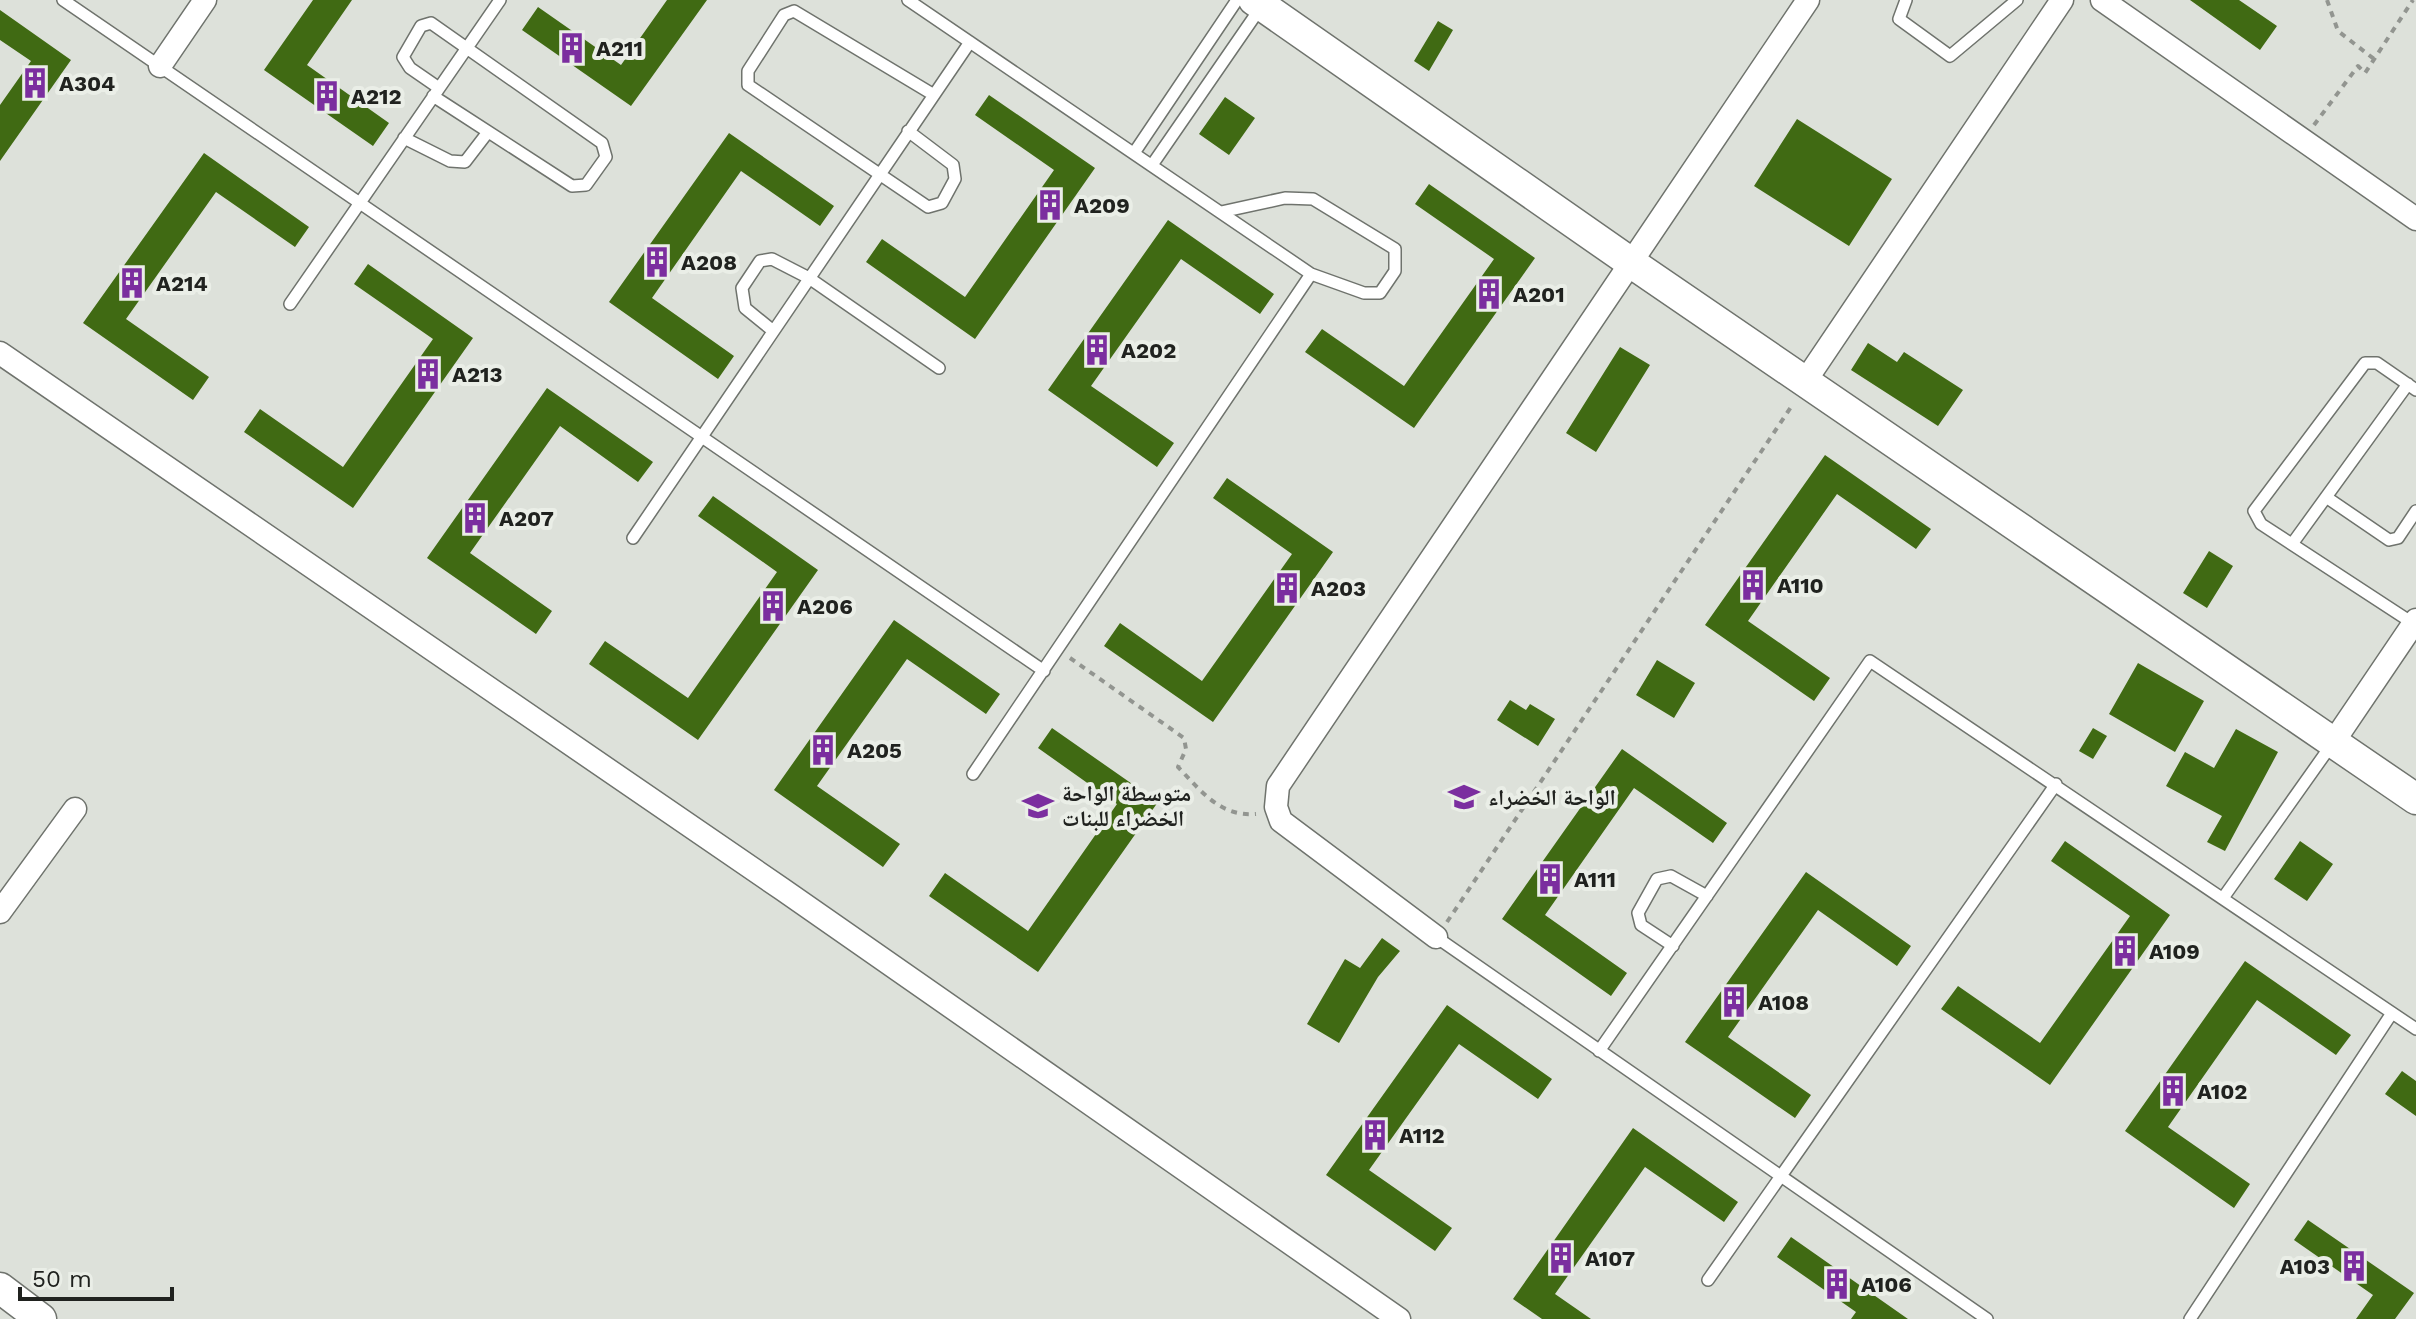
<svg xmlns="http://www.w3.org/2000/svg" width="2416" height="1319" viewBox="0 0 2416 1319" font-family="'Work Sans','Noto Naskh Arabic',sans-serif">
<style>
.building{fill:#406a13}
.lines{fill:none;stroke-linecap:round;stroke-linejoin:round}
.lane-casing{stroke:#6f736d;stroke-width:14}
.street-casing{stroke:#6f736d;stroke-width:25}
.secondary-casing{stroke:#6f736d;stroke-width:33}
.path{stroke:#929590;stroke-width:4;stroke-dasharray:6 6;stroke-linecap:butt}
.lane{stroke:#fff;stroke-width:11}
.street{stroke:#fff;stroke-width:22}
.secondary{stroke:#fff;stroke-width:30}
.labels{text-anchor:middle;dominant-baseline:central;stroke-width:8;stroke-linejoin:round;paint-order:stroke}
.poi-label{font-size:22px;font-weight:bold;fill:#20221f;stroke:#eaeee7;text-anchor:start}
</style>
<rect width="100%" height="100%" fill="#dde1da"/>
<!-- building -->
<path class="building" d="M 313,0 L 352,0 L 307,65 L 389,123 L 373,146 L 264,70 Z
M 667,0 L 707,0 L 631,106 L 522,30 L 538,7 L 621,65 Z
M 2190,0 L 2239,0 L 2277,26 L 2260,50 Z
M 0,10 L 71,60 L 0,161 L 0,105 L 31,61 L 0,40 Z
M 1438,21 L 1453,30 L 1429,71 L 1414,61 Z
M 989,95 L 1095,168 L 975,339 L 866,262 L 882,239 L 965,297 L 1054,170 L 975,115 Z
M 1225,97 L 1255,118 L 1229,155 L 1199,134 Z
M 1797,119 L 1892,179 L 1849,246 L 1754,186 Z
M 729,133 L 834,206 L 820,226 L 741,171 L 652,298 L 734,356 L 718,379 L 609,302 Z
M 204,153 L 309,227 L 295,247 L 216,192 L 126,319 L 209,377 L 193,400 L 83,323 Z
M 1429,184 L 1535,258 L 1414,428 L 1305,352 L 1322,329 L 1404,386 L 1494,259 L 1415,204 Z
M 1168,220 L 1274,294 L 1260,314 L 1181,259 L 1091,386 L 1174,443 L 1157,467 L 1048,390 Z
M 368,264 L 473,338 L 353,508 L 244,432 L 260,409 L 343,467 L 433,339 L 354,284 Z
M 1868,343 L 1897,362 L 1904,352 L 1963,390 L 1938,426 L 1851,370 Z
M 1620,347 L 1650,365 L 1596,452 L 1566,433 Z
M 547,388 L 653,462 L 638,482 L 560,426 L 470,553 L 552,611 L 536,634 L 427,558 Z
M 1825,455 L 1931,529 L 1916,549 L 1837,494 L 1748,621 L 1830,678 L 1814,701 L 1705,625 Z
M 1227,478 L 1333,552 L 1213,722 L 1104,646 L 1120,623 L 1202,681 L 1292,554 L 1213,498 Z
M 713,496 L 818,570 L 698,740 L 589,664 L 605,641 L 688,698 L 777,572 L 698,516 Z
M 2209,551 L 2233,566 L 2207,608 L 2183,593 Z
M 894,620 L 1000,694 L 986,714 L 907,659 L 817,786 L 900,844 L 883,867 L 774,790 Z
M 1657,660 L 1695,683 L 1674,718 L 1636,695 Z
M 2138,663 L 2204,701 L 2175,752 L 2109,714 Z
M 1510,700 L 1526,710 L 1530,704 L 1555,719 L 1538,746 L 1497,720 Z
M 1052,728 L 1158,802 L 1038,972 L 929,896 L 945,873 L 1028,931 L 1117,804 L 1038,748 Z
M 2093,728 L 2107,736 L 2093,759 L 2079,751 Z
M 2236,729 L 2278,752 L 2225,851 L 2207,842 L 2222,816 L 2166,786 L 2185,752 L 2214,768 Z
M 1622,749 L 1727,823 L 1713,843 L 1634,788 L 1545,915 L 1627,973 L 1611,996 L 1502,919 Z
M 2065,841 L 2170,915 L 2050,1085 L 1941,1009 L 1958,986 L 2040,1043 L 2130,916 L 2051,861 Z
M 2300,841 L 2333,864 L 2307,901 L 2274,879 Z
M 1806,872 L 1911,946 L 1897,966 L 1818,910 L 1728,1037 L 1811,1095 L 1795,1118 L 1685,1042 Z
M 1382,938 L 1400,951 L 1378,977 L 1339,1043 L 1307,1024 L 1345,959 L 1360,968 Z
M 2245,961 L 2351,1035 L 2336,1055 L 2257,1000 L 2168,1127 L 2250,1184 L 2234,1208 L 2125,1131 Z
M 1447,1005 L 1552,1079 L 1538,1099 L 1459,1044 L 1369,1170 L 1452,1228 L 1435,1251 L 1326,1175 Z
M 2402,1071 L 2416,1081 L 2416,1116 L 2385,1094 Z
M 1633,1128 L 1738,1202 L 1724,1222 L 1645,1167 L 1555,1294 L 1591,1319 L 1542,1319 L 1513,1299 Z
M 2308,1220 L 2414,1293 L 2395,1319 L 2356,1319 L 2373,1295 L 2294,1240 Z
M 1791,1237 L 1908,1319 L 1851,1319 L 1856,1312 L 1777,1257 Z"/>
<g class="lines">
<defs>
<path id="lane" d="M 63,0 L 1044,671
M 908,0 L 1311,274 L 1364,293 L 1380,293 L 1395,271 L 1395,249 L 1313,199 L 1285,198 L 1221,212
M 1906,0 L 1899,19 L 1950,56 L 2017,0
M 433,96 L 572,186 L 586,185 L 606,157 L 602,143 L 431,23 L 421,26 L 403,57 L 410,68 L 439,88
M 908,131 L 953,165 L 955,179 L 942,203 L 928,207 L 748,85 L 748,71 L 784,15 L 794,11 L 934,95
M 404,138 L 450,161 L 465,162 L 488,132
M 1134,153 L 1237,0
M 1152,165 L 1261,7
M 290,304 L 500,0
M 772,330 L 745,308 L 742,288 L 760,261 L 772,259 L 809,278 L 939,368
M 2326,497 L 2389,540 L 2398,538 L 2416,511
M 633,538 L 970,42
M 2292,544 L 2408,384
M 2414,624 L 2261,524 L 2254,511 L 2365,363 L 2377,363 L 2416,390
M 973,774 L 1311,274
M 2223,898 L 2332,744
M 1436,937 L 1987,1319
M 1673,946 L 1641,925 L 1638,913 L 1657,879 L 1671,876 L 1707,896
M 1599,1051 L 1870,661 L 2416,1029
M 1708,1280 L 2056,784
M 2190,1319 L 2392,1013"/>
<path id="street" d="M 2102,0 L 2416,219
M 160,66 L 205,0
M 0,353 L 782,889 L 1399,1319
M 1806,380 L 2062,0
M 2332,744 L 2416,620
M 0,912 L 75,809
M 1436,937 L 1281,821 L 1276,807 L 1278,786 L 1808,0"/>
<path id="secondary" d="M 1254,0 L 1630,262 L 2416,799
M 0,1288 L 41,1319"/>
</defs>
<!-- lane casing -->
<use href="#lane" class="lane-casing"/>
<!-- street casing -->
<use href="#street" class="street-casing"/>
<!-- secondary casing -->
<use href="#secondary" class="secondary-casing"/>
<!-- path -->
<path class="path" d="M 2327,0 L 2338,31 L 2374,59
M 2314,125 L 2358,66 L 2365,73 L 2413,0
M 1070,658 L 1184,738 L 1186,749 L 1178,767 C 1201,791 1220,817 1256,814
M 1447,922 L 1793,404"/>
<!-- lane -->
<use href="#lane" class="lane"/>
<!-- street -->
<use href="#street" class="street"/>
<!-- secondary -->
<use href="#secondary" class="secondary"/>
</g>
<!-- icons -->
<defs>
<symbol id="building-bare" viewBox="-9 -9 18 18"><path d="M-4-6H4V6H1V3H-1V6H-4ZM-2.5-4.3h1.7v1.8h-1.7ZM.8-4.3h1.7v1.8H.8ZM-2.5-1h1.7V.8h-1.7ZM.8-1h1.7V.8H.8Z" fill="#7b2e9f" stroke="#eaeee7" stroke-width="2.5" paint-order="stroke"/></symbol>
<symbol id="school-bare" viewBox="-9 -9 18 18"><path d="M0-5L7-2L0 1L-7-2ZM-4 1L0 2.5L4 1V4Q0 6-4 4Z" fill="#7b2e9f" stroke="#eaeee7" stroke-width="2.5" paint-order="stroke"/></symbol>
</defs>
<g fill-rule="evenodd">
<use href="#building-bare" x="550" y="26" width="44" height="44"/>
<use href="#building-bare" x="13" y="61" width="44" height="44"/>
<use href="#building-bare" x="305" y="74" width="44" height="44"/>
<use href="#building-bare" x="1028" y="183" width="44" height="44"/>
<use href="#building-bare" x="635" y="240" width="44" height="44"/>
<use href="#building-bare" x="110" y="261" width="44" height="44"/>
<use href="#building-bare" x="1467" y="272" width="44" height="44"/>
<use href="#building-bare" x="1075" y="328" width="44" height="44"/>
<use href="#building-bare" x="406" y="352" width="44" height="44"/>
<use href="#building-bare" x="453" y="496" width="44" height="44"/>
<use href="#building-bare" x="1731" y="563" width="44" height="44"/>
<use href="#building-bare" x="1265" y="566" width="44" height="44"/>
<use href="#building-bare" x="751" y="584" width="44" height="44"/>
<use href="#building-bare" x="801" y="728" width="44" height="44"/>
<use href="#school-bare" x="1442" y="775" width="44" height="44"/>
<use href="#school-bare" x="1016" y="784" width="44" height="44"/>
<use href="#building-bare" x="1528" y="857" width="44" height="44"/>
<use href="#building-bare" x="2103" y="929" width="44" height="44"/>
<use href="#building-bare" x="1712" y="980" width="44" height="44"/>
<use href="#building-bare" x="2151" y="1069" width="44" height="44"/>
<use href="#building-bare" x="1353" y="1113" width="44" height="44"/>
<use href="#building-bare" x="1539" y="1236" width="44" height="44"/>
<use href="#building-bare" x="2332" y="1244" width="44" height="44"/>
<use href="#building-bare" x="1815" y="1262" width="44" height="44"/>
</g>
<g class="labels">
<!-- poi labels -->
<g class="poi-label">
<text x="596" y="48">A211</text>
<text x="59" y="83">A304</text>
<text x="351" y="96">A212</text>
<text x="1074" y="205">A209</text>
<text x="681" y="262">A208</text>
<text x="156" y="283">A214</text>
<text x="1513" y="294">A201</text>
<text x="1121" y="350">A202</text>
<text x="452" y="374">A213</text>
<text x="499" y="518">A207</text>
<text x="1777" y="585">A110</text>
<text x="1311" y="588">A203</text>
<text x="797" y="606">A206</text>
<text x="847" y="750">A205</text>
<text x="1062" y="793">متوسطة الواحة<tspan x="1062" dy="25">الخضراء للبنات</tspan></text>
<text x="1488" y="797">الواحة الخضراء</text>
<text x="1574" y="879">A111</text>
<text x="2149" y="951">A109</text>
<text x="1758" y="1002">A108</text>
<text x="2197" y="1091">A102</text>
<text x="1399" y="1135">A112</text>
<text x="1585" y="1258">A107</text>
<text x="2330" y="1266" text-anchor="end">A103</text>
<text x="1861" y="1284">A106</text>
</g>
</g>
<!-- scale -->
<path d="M20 1287v12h152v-12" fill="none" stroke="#20221f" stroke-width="4"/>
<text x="32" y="1287" font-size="24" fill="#20221f" stroke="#eaeee7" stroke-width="6" paint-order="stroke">50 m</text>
</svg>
